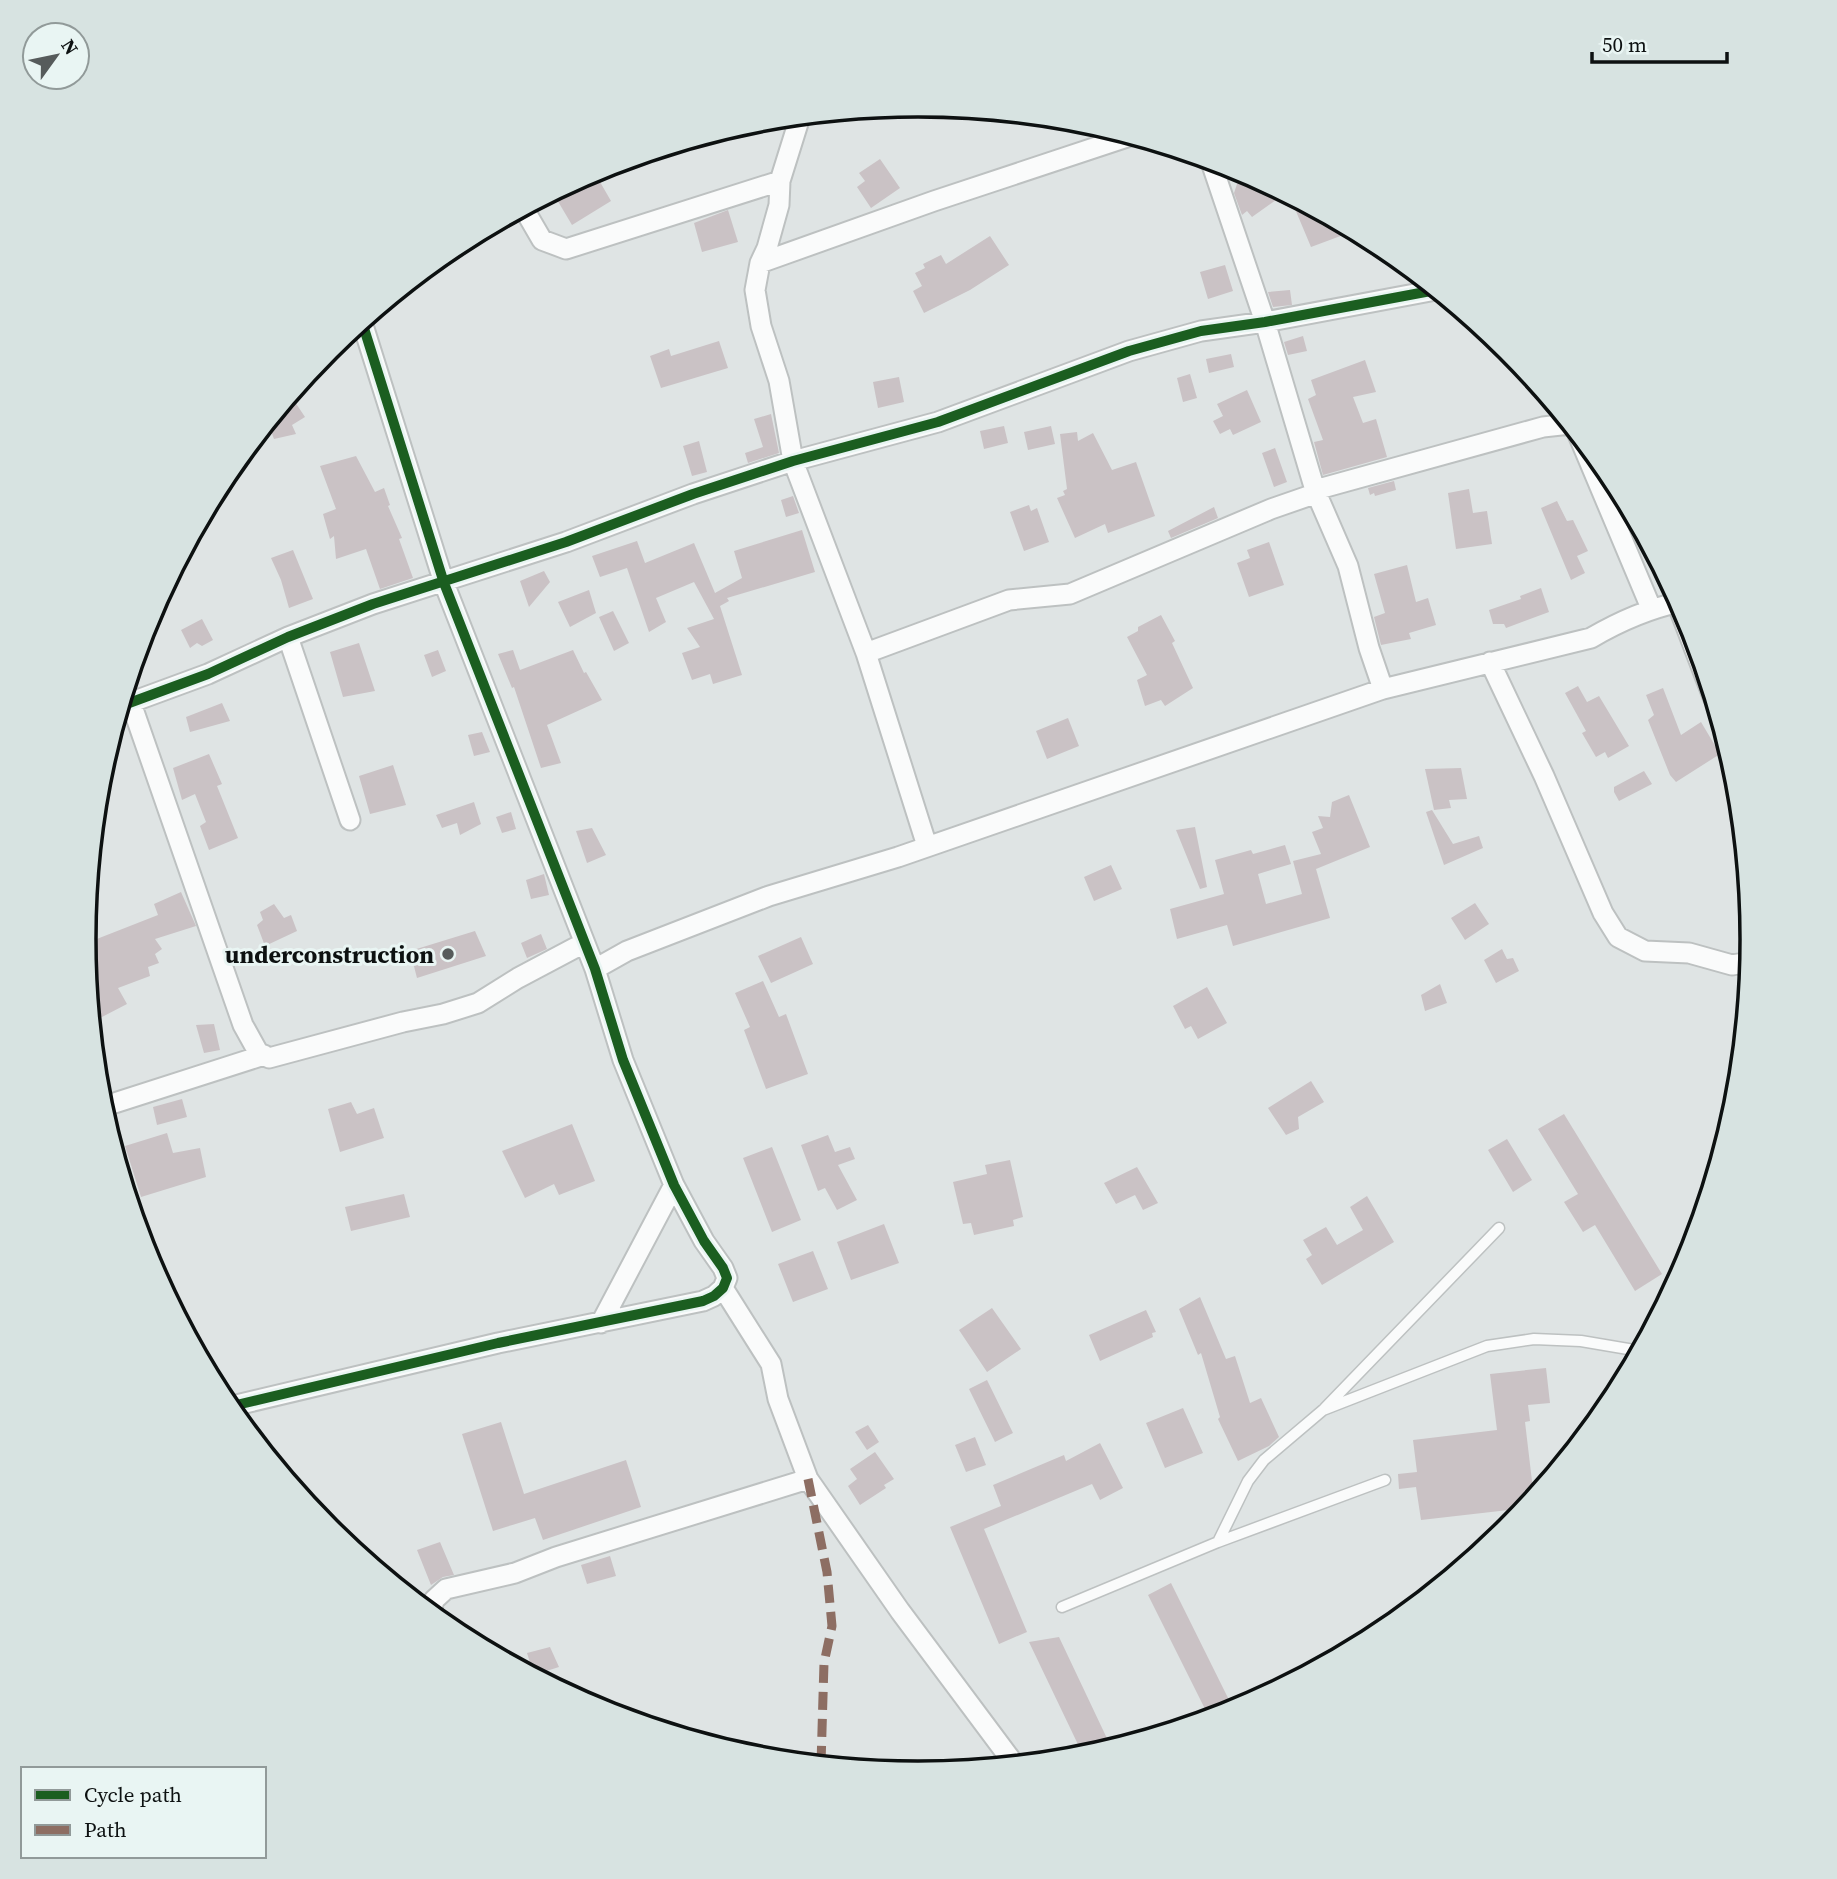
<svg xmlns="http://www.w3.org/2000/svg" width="1837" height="1879" viewBox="0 0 1837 1879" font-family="'Source Serif 4',serif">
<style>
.building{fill:#cac2c5}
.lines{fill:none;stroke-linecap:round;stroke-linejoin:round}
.lane-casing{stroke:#bdc1c1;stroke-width:13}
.street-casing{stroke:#bdc1c1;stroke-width:23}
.lane{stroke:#fafbfb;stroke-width:10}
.street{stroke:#fafbfb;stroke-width:19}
.quiet{stroke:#8d6e63;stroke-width:9;stroke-dasharray:18 9;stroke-linecap:butt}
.cycleway-casing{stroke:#e9f5f3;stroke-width:15}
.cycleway{stroke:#1b5e20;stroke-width:10}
.poi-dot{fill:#565b5b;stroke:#e9f5f3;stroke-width:2.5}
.labels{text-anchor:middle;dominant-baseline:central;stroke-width:6;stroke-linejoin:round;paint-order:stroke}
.poi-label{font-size:24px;font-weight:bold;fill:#0d1111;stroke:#e9f5f3;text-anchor:end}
.rim{fill:none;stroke:#0d1111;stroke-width:3.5}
</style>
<rect width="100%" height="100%" fill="#dfe4e4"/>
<!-- building -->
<path class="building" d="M 880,159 L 900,188 L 871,208 L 857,187 L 865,181 L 859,173 Z
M 587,175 L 596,175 L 611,201 L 572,225 L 553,193 Z
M 1250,175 L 1265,183 L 1276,200 L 1252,217 L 1247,211 L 1242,215 L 1234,193 L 1237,184 Z
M 1290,197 L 1308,206 L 1354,231 L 1311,247 Z
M 728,210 L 738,242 L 702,252 L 694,223 Z
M 990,236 L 1009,265 L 970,290 L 924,313 L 913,291 L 922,286 L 915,273 L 925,268 L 923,264 L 941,255 L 946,264 Z
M 1225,265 L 1233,291 L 1208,299 L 1200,272 Z
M 1290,290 L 1292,305 L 1273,307 L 1268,292 Z
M 1303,336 L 1307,351 L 1288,355 L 1284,342 Z
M 719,341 L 728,368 L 661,388 L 650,356 L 669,349 L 671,356 Z
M 1231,354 L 1234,367 L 1209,373 L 1206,359 Z
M 1365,360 L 1376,392 L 1353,397 L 1363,423 L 1376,419 L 1387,457 L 1323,475 L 1314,442 L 1323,440 L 1308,399 L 1316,395 L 1311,380 Z
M 1190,374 L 1197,398 L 1183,402 L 1177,378 Z
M 899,377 L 904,402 L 878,408 L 873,382 Z
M 1247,390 L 1261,422 L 1233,435 L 1230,429 L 1220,434 L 1213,421 L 1223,416 L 1217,404 Z
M 291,396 L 305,417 L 292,425 L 296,434 L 274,439 L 268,423 Z
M 771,414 L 779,453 L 748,463 L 745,453 L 763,447 L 754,419 Z
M 1004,426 L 1008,443 L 984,449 L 980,431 Z
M 1051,426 L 1055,444 L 1028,450 L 1024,432 Z
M 1077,432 L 1078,441 L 1093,433 L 1112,470 L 1136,462 L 1155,516 L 1108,533 L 1105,524 L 1075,538 L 1057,498 L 1065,495 L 1063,491 L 1067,489 L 1060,434 Z
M 699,441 L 707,472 L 692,476 L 683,446 Z
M 1275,448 L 1287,482 L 1274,487 L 1262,453 Z
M 356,456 L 375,492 L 384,488 L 390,505 L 388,506 L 402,538 L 399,539 L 413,578 L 380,589 L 366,549 L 336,559 L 334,536 L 330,539 L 323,514 L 336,509 L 320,466 Z
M 1394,481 L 1396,490 L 1375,496 L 1374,493 L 1370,495 L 1368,488 Z
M 1469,489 L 1473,513 L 1487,511 L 1492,544 L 1456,549 L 1448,493 Z
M 793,496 L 799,513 L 786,517 L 781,500 Z
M 1557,501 L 1567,521 L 1573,520 L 1588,551 L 1577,556 L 1585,573 L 1571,580 L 1541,508 Z
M 1029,505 L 1031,511 L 1037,508 L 1049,542 L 1024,551 L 1010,512 Z
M 1214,507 L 1218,518 L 1171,538 L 1168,531 Z
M 802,530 L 815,572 L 727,598 L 729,601 L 720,606 L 742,675 L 713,684 L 710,674 L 692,680 L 682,653 L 700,647 L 687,628 L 714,619 L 694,582 L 656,598 L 666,622 L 649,632 L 627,568 L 600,577 L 592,556 L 637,541 L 645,563 L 694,543 L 715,593 L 742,578 L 734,551 Z
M 1269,542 L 1284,585 L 1249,597 L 1237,563 L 1250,558 L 1247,550 Z
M 293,550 L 313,599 L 289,608 L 281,580 L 271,558 Z
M 1407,565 L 1416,602 L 1428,598 L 1436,625 L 1409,633 L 1411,639 L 1381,645 L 1374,617 L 1385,613 L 1374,574 Z
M 544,571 L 550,582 L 529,607 L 520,581 Z
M 1541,588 L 1549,612 L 1506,628 L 1504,624 L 1493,624 L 1489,610 L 1521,599 L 1520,596 Z
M 589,590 L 596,613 L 570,627 L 558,602 Z
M 613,611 L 629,643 L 614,651 L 599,617 Z
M 1161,615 L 1175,641 L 1172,643 L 1193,688 L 1165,706 L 1161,700 L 1145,706 L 1137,680 L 1147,675 L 1127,637 L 1138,631 L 1138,627 Z
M 202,619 L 213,640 L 202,646 L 197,643 L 190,648 L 181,630 Z
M 359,643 L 375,691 L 343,697 L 330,652 Z
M 438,650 L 446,671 L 432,677 L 424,655 Z
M 513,650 L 520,670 L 573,650 L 584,673 L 586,672 L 602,700 L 547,725 L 561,763 L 541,768 L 514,687 L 512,688 L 498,654 Z
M 1578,686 L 1587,702 L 1599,696 L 1629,746 L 1608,758 L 1605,752 L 1596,757 L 1582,733 L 1586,731 L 1565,693 Z
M 1663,688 L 1681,735 L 1701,722 L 1720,754 L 1676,782 L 1670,775 L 1648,720 L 1654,715 L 1646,695 Z
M 222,703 L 230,721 L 190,732 L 186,717 Z
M 1068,718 L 1079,746 L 1047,759 L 1036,731 Z
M 482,732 L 490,752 L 474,756 L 468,735 Z
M 209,754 L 222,784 L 217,786 L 238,838 L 209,850 L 200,826 L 206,822 L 195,794 L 182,800 L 173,768 Z
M 393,765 L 406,805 L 370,814 L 359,776 Z
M 1461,768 L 1467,799 L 1449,800 L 1451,808 L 1434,810 L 1425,769 Z
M 1644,771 L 1652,784 L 1619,801 L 1614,792 L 1614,787 Z
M 1349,795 L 1370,847 L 1316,869 L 1330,918 L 1233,946 L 1227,925 L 1177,939 L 1170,909 L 1224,894 L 1215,860 L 1251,850 L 1253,854 L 1285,845 L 1291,864 L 1258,874 L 1266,904 L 1302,894 L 1293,861 L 1321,854 L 1312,832 L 1323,828 L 1318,816 L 1330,817 L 1332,802 Z
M 474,802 L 481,824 L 460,835 L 457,823 L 442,828 L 436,815 Z
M 1432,810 L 1453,844 L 1479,836 L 1483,848 L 1444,865 L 1426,812 Z
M 511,812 L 516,829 L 502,833 L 496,817 Z
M 1195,827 L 1207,887 L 1200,889 L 1176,830 Z
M 592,828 L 606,855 L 587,863 L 576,831 Z
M 1111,865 L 1122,889 L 1094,901 L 1084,877 Z
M 544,874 L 549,895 L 531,899 L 526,880 Z
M 181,892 L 196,926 L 155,939 L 162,949 L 155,954 L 159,963 L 148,967 L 150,976 L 118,988 L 127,1004 L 100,1018 L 98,1015 L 92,1018 L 84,944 L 158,915 L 154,904 Z
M 1475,903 L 1489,924 L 1465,940 L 1451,918 Z
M 274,904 L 284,918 L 291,915 L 297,931 L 265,946 L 257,925 L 263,920 L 260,912 Z
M 475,931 L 486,956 L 417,978 L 410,951 Z
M 541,934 L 547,949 L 527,958 L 521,943 Z
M 801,937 L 813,964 L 771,983 L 758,956 Z
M 1502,949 L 1507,959 L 1513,958 L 1519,971 L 1496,983 L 1484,960 Z
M 763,981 L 779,1017 L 786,1014 L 808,1074 L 766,1089 L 744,1030 L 750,1027 L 735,993 Z
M 1440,984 L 1447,1003 L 1425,1011 L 1421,995 Z
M 1207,987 L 1227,1023 L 1198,1039 L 1191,1026 L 1185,1029 L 1173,1006 Z
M 214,1024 L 220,1050 L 204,1053 L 196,1025 Z
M 1311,1081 L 1324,1102 L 1298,1117 L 1299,1129 L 1286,1135 L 1268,1108 Z
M 182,1099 L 187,1117 L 157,1125 L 153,1107 Z
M 351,1102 L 357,1114 L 374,1108 L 384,1138 L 340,1152 L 328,1109 Z
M 1564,1114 L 1662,1274 L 1635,1291 L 1595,1225 L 1583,1232 L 1564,1202 L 1578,1194 L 1538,1129 Z
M 572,1124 L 595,1181 L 559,1195 L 554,1184 L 525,1198 L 502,1151 Z
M 167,1133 L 173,1153 L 200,1148 L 206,1177 L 141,1197 L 125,1146 Z
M 828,1135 L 835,1152 L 850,1147 L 855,1159 L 838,1165 L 857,1200 L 837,1210 L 825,1188 L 818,1191 L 801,1145 Z
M 1507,1139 L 1532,1180 L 1513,1192 L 1488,1150 Z
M 772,1147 L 801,1220 L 772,1232 L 743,1158 Z
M 1010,1160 L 1023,1217 L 1013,1220 L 1014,1226 L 974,1235 L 971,1223 L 963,1224 L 953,1182 L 987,1174 L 985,1165 Z
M 1137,1167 L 1158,1203 L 1143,1210 L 1135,1195 L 1116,1204 L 1104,1183 Z
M 404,1194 L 410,1217 L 351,1231 L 345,1207 Z
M 1367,1196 L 1394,1242 L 1322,1285 L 1306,1259 L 1312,1255 L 1303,1240 L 1326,1227 L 1337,1245 L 1363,1230 L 1350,1207 Z
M 884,1224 L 899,1263 L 851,1280 L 837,1242 Z
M 813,1251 L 828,1289 L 793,1302 L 778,1264 Z
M 1200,1297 L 1226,1359 L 1235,1356 L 1250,1403 L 1261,1398 L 1279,1437 L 1269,1446 L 1238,1461 L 1218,1419 L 1220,1417 L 1201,1353 L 1198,1355 L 1179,1309 Z
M 992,1308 L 1021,1349 L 987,1372 L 959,1330 Z
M 1146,1310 L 1156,1332 L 1152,1333 L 1153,1337 L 1100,1361 L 1089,1335 Z
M 1546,1368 L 1550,1403 L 1528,1405 L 1530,1421 L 1525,1422 L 1534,1498 L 1526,1508 L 1421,1520 L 1416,1487 L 1399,1489 L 1398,1474 L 1417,1472 L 1413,1440 L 1497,1430 L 1490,1374 Z
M 987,1380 L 1013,1433 L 995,1442 L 969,1389 Z
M 1183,1408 L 1203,1453 L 1165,1468 L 1146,1423 Z
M 501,1422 L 524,1494 L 626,1460 L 641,1507 L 543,1540 L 535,1518 L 493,1531 L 462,1434 Z
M 868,1425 L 879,1442 L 867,1450 L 855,1432 Z
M 975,1437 L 986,1465 L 966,1472 L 955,1445 Z
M 1100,1443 L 1123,1488 L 1100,1500 L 1092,1484 L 984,1529 L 1027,1632 L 999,1644 L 950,1527 L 1001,1506 L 993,1485 L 1064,1455 L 1066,1461 Z
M 875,1452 L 894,1479 L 884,1485 L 886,1488 L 860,1505 L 848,1486 L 857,1479 L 850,1469 Z
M 440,1542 L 454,1575 L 443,1577 L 431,1585 L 417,1550 Z
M 610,1556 L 616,1576 L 587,1584 L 581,1565 Z
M 1171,1583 L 1229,1700 L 1206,1711 L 1148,1595 Z
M 1059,1637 L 1112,1749 L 1084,1757 L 1029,1642 Z
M 550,1647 L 559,1667 L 534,1675 L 527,1653 Z"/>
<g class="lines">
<defs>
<path id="lane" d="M 1325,1408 L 1499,1228
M 1218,1542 L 1248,1481 L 1264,1460 L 1323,1410 L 1487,1346 L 1534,1339 L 1581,1341 L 1640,1351
M 1062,1607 L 1218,1542 L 1385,1480"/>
<path id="street" d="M 800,117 L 780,181 L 779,205 L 767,248 L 760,263 L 755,290 L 761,326 L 779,381 L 793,461 L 866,653 L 927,846
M 1206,159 L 1211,162 L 1265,322 L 1315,490 L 1348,566 L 1369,648 L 1383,689
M 524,209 L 542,240 L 566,249 L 780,181
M 760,263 L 934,201 L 1130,136
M 1577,432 L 1651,608
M 1315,490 L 1543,427 L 1570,424
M 1677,603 L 1713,697
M 288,637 L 350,820
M 866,653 L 1009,600 L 1070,594 L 1271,509 L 1317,493
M 1490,662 L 1544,776 L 1603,913 L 1618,937 L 1645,951 L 1689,953 L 1732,965 L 1751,962
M 126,693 L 131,703 L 243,1025 L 258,1052 L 269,1058 L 403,1022 L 443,1014 L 478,1003 L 518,978 L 584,943
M 121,706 L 208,674 L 288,637 L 373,604 L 566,542 L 693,494 L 793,461 L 938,422 L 1129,351 L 1201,331 L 1265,322 L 1436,290
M 595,969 L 627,951 L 769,896 L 898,857 L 1383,689 L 1591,638 C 1620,621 1647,609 1680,602
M 102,1107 L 264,1055
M 723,1288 L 771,1364 L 778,1399 L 808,1479 L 900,1611 L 1015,1765
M 601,1323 L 674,1185
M 228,1407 L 498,1343 L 703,1301 L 714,1296 L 723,1288 L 727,1278 L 723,1268 L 704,1241 L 674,1185 L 623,1060 L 595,969 L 444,583 L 362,322
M 431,1614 L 434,1600 L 446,1589 L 515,1573 L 556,1557 L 808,1479"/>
</defs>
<!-- lane casing -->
<use href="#lane" class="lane-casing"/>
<!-- street casing -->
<use href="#street" class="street-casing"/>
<!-- lane -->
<use href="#lane" class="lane"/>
<!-- street -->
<use href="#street" class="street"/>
<!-- quiet -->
<path class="quiet" d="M 808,1479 L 827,1572 L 832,1626 L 824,1663 L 821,1764"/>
<defs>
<path id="cycleway" d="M 121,706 L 208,674 L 288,637 L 373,604 L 566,542 L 693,494 L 793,461 L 938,422 L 1129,351 L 1201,331 L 1265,322 L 1436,290
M 228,1407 L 498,1343 L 703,1301 L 714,1296 L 723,1288 L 727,1278 L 723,1268 L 704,1241 L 674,1185 L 623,1060 L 595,969 L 444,583 L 362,322"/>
</defs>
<!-- cycleway casing -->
<use href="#cycleway" class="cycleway-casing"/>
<!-- cycleway -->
<use href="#cycleway" class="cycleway"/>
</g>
<!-- markers -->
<circle class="poi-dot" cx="448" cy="954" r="7"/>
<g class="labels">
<!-- poi labels -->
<g class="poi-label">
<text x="434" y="954">underconstruction</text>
</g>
</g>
<!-- crop -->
<path d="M0 0H1837V1879H0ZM96 939a822 822 0 1 1 1644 0a822 822 0 1 1-1644 0Z" fill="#d7e3e1" fill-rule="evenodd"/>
<path class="rim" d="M96 939a822 822 0 1 1 1644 0a822 822 0 1 1-1644 0Z"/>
<!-- legend -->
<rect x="21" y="1767" width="245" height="91" fill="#e9f5f3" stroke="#919a99" stroke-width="2"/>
<rect x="35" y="1790" width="35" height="10" fill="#1b5e20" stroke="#919a99" stroke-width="2"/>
<text x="84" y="1802" font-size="21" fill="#0d1111">Cycle path</text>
<rect x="35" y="1825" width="35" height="10" fill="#8d6e63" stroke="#919a99" stroke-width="2"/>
<text x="84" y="1837" font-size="21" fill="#0d1111">Path</text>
<!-- north arrow -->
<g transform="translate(56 56) rotate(57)"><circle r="33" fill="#e9f5f3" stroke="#919a99" stroke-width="2"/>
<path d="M0-5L12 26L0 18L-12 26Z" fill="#565b5b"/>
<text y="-10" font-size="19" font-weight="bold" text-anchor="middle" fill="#0d1111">N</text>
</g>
<!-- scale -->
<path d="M1592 52v10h135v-10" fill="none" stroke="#0d1111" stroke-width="3.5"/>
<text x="1602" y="52" font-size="21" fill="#0d1111" stroke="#e9f5f3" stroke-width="5" paint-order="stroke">50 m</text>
</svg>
